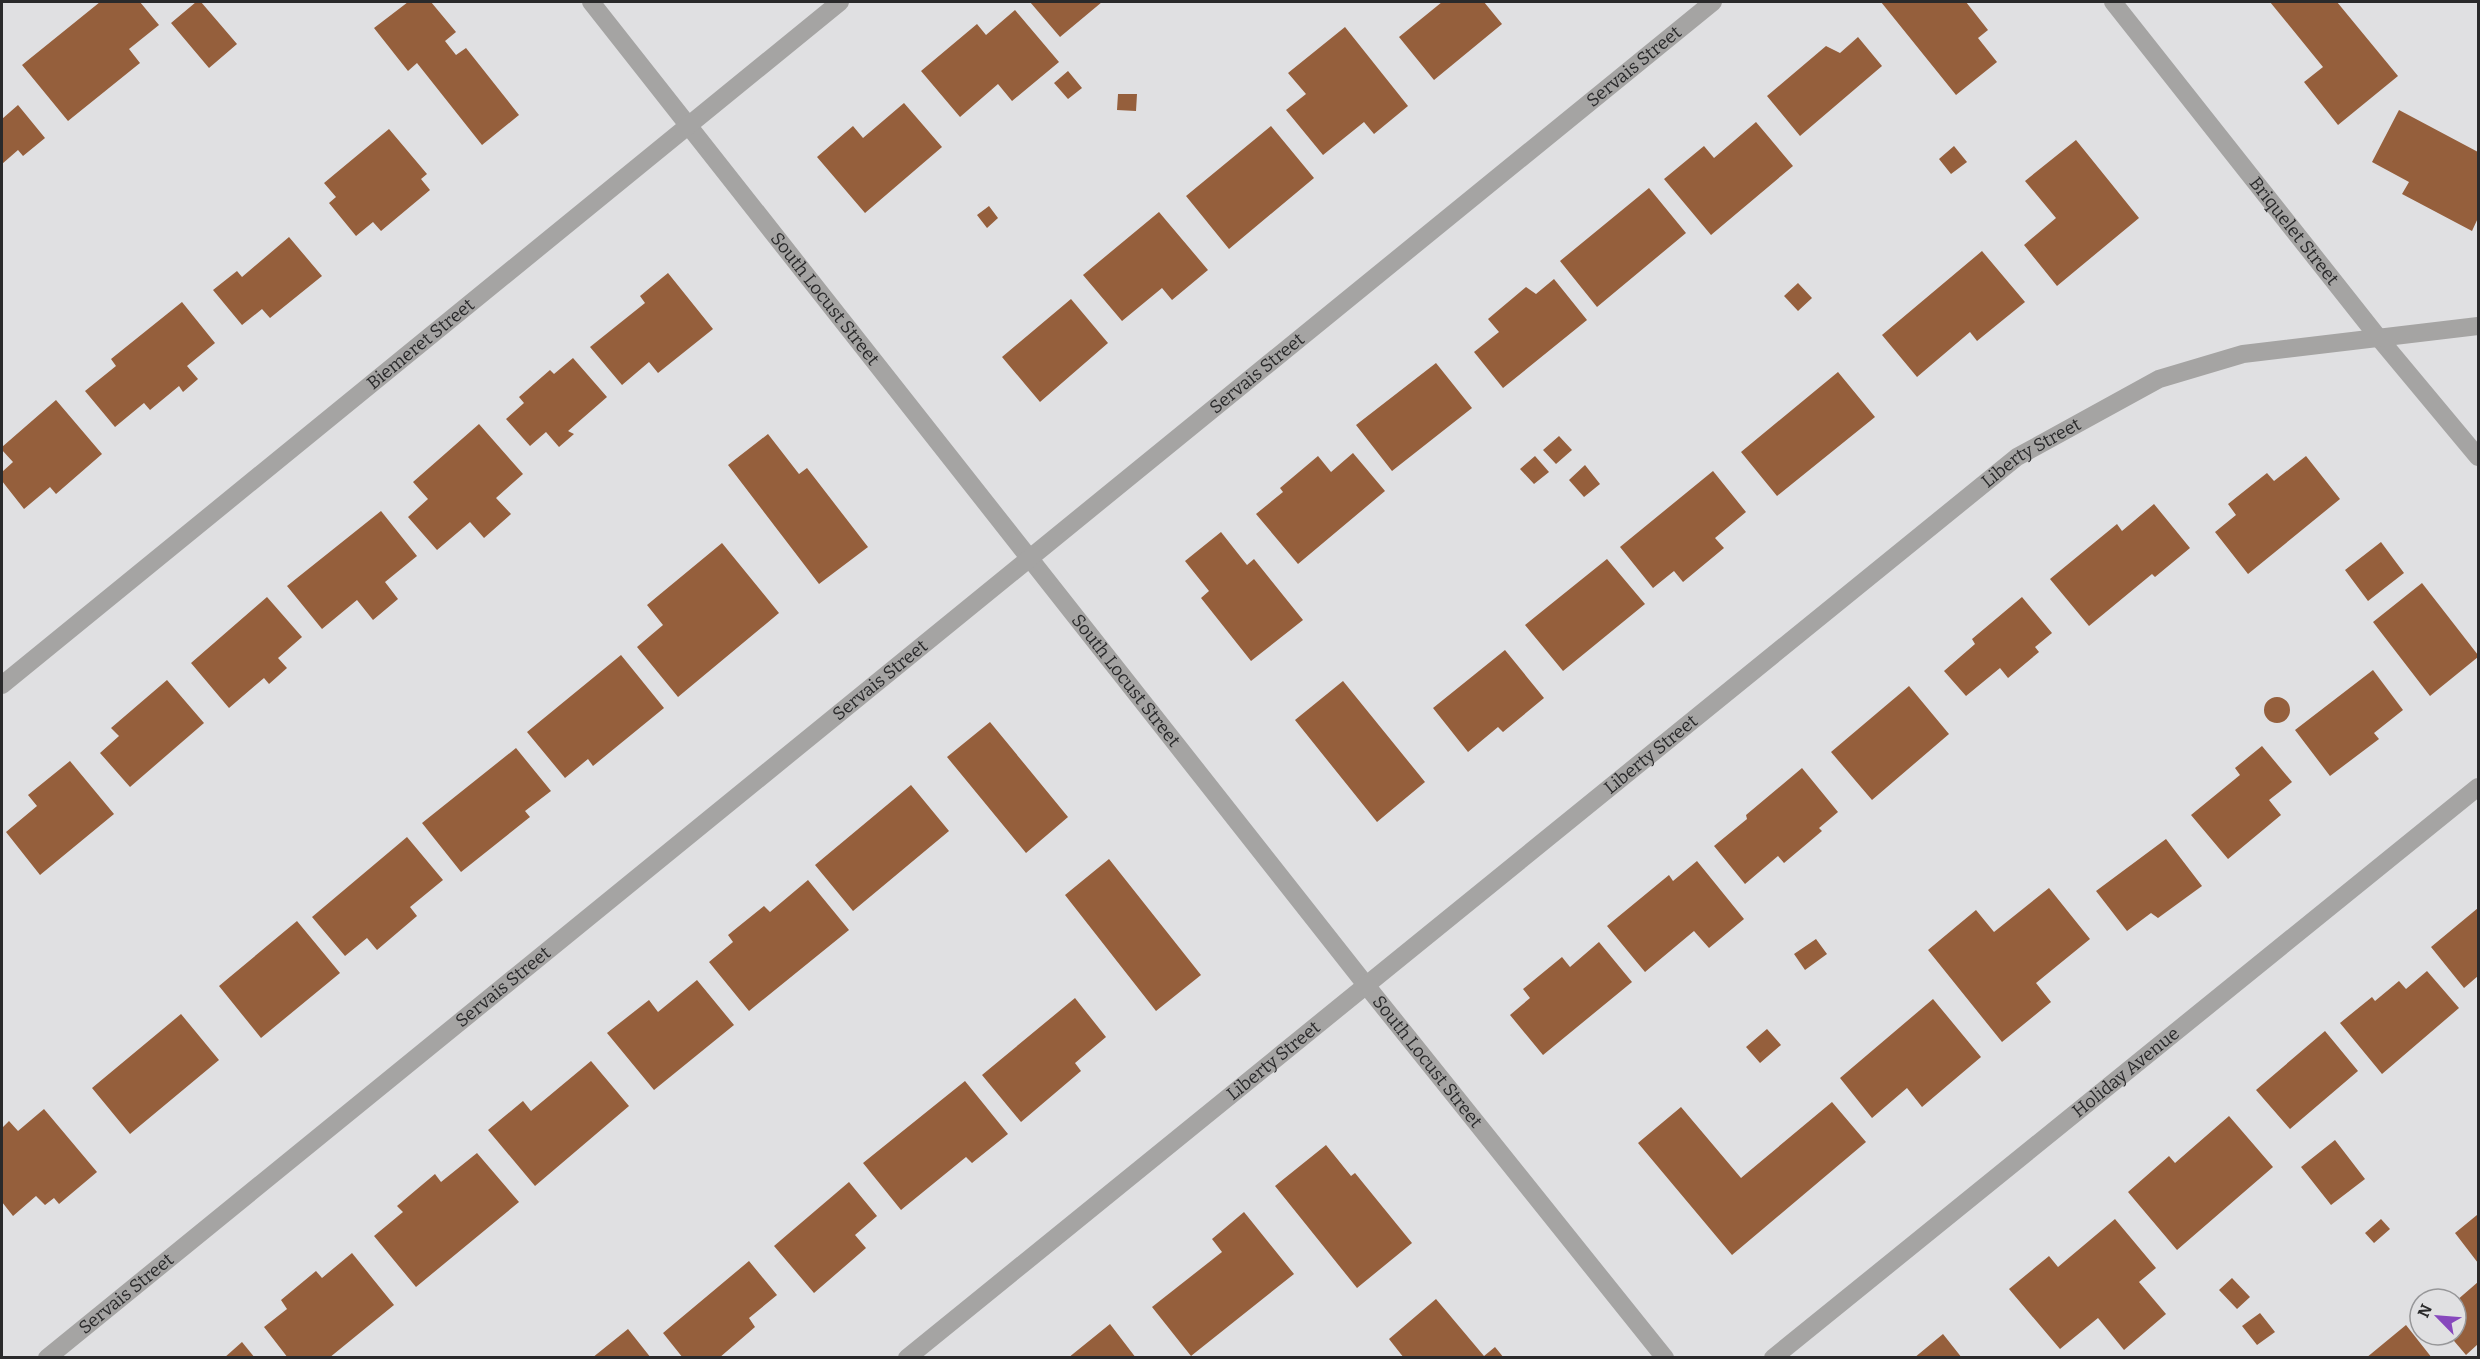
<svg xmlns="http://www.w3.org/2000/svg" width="2480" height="1359" viewBox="0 0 2480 1359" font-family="Bitter,serif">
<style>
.building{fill:#955f3c}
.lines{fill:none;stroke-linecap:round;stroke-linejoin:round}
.minor{stroke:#a5a4a3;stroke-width:18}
.labels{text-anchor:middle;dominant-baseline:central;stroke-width:6;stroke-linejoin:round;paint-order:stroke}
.street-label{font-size:18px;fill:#2a2a2b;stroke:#e0e0e2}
</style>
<rect width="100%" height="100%" fill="#e0e0e2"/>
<!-- building -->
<path class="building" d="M 100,2 L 140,2 L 159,25 L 129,49 L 140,63 L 68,121 L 22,65 Z
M 196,2 L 201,2 L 237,44 L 209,68 L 171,23 Z
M 408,2 L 431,2 L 456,32 L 445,41 L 456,55 L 466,48 L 519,115 L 482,145 L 417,63 L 408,71 L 374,28 Z
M 1030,2 L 1102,2 L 1060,37 Z
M 1442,2 L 1484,2 L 1502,24 L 1434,80 L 1399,37 Z
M 1881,2 L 1966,2 L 1988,30 L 1978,38 L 1997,62 L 1956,95 Z
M 2270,2 L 2337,2 L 2398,76 L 2338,125 L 2304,82 L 2323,67 Z
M 1015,10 L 1059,62 L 1012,101 L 998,84 L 960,117 L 921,71 L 977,24 L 986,35 Z
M 1345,27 L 1408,106 L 1374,134 L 1364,122 L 1323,155 L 1286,110 L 1306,94 L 1288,73 Z
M 1858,37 L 1882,66 L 1800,136 L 1767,96 L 1826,46 L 1840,53 Z
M 1068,71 L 1082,88 L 1068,99 L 1054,83 Z
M 1118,94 L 1137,94 L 1136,111 L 1117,110 Z
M 904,103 L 942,147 L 865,213 L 817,157 L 853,126 L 863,138 Z
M 18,105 L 45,138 L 23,156 L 18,150 L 2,164 L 2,119 Z
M 2399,110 L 2478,152 L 2478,218 L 2472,231 L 2402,194 L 2409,182 L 2372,162 Z
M 1756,122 L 1793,166 L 1711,235 L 1664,179 L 1704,146 L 1714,158 Z
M 1271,126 L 1314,178 L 1229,249 L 1186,196 Z
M 389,129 L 427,174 L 421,179 L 430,190 L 381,231 L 373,222 L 356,236 L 329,203 L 336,197 L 324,183 Z
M 2076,140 L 2139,218 L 2057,286 L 2024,245 L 2056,218 L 2025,181 Z
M 1954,146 L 1967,162 L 1951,174 L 1939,159 Z
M 1649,188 L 1686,233 L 1597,307 L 1560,261 Z
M 989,206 L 998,218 L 987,228 L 977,215 Z
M 1159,212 L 1208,270 L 1172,300 L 1162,288 L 1122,321 L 1083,275 Z
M 289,237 L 322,276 L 270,318 L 262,309 L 242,325 L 213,290 L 237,271 L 242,277 Z
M 1982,251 L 2025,302 L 1977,341 L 1970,332 L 1917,377 L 1882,335 Z
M 668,273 L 713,329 L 658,373 L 649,362 L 622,385 L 590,347 L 645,303 L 640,296 Z
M 1554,279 L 1587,320 L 1503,388 L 1474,352 L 1499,332 L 1488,319 L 1526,287 L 1536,294 Z
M 1798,283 L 1812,298 L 1798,311 L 1784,296 Z
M 1071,299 L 1108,343 L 1040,402 L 1002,357 Z
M 182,302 L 215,343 L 187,366 L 198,379 L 183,392 L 179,386 L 150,410 L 144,403 L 115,427 L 85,391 L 116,366 L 111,359 Z
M 573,358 L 607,397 L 568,431 L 574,434 L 559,447 L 546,432 L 530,446 L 506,419 L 524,403 L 519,397 L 550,370 L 554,374 Z
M 1436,363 L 1472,408 L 1392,471 L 1356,425 Z
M 1838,372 L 1875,417 L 1777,496 L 1741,452 Z
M 56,400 L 102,454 L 56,494 L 50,487 L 24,509 L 2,481 L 2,472 L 13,462 L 2,450 L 2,447 Z
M 479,424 L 523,474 L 496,498 L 511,514 L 484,538 L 470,522 L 437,550 L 408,517 L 428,499 L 413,482 Z
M 768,434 L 799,474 L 807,468 L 868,547 L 819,584 L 728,465 Z
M 1559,436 L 1572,450 L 1556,464 L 1543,450 Z
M 1353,453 L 1385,491 L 1298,564 L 1256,514 L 1283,492 L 1280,488 L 1318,456 L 1331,472 Z
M 1535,456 L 1549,472 L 1534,484 L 1520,469 Z
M 2306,456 L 2340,499 L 2248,574 L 2215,532 L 2236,515 L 2228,504 L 2267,473 L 2274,481 Z
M 1585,465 L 1600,484 L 1584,497 L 1569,480 Z
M 1713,471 L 1746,512 L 1715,538 L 1724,548 L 1683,582 L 1674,571 L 1653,588 L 1620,547 Z
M 2154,504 L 2190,548 L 2155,577 L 2152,574 L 2089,626 L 2050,579 L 2117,524 L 2122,531 Z
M 381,511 L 417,556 L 385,582 L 398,599 L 373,620 L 357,600 L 322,629 L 287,586 Z
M 1221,532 L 1247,565 L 1254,559 L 1303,620 L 1251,661 L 1201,598 L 1209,591 L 1185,561 Z
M 2381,542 L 2404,573 L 2368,601 L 2345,570 Z
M 722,543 L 779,613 L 678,697 L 637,647 L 663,625 L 647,605 Z
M 1607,559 L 1645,604 L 1563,671 L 1525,625 Z
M 2422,583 L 2478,655 L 2478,657 L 2430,696 L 2373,622 Z
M 267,597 L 302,637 L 278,658 L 287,668 L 269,684 L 264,678 L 229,708 L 191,663 Z
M 2022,597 L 2052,633 L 2035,647 L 2039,652 L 2008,678 L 2000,668 L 1966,696 L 1944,671 L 1975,644 L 1972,639 Z
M 1505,650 L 1544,698 L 1503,732 L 1498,727 L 1468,752 L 1433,708 Z
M 621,655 L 664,708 L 593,766 L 588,759 L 565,778 L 527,732 Z
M 2373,670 L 2403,710 L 2374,733 L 2379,739 L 2330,776 L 2295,730 Z
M 167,680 L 204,723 L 130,787 L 100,753 L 119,736 L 111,728 Z
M 1343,681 L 1425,782 L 1377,822 L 1295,720 Z
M 1909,686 L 1949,734 L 1872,800 L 1831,752 Z
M2264 710a13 13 0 1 1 26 0a13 13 0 1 1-26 0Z
M 990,722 L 1068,817 L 1026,853 L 947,757 Z
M 2262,746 L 2292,782 L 2269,800 L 2281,815 L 2228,859 L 2191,815 L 2240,775 L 2235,768 Z
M 516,748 L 551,791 L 525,811 L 530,817 L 461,872 L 422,823 Z
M 70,761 L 114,814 L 40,875 L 6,832 L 37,806 L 28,795 Z
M 1802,768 L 1838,812 L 1819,828 L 1822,831 L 1784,863 L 1778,856 L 1745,884 L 1714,846 L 1747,819 L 1746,815 Z
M 911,785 L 949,831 L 853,911 L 815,865 Z
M 407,837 L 443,880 L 410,907 L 417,916 L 377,950 L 367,938 L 345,956 L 312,917 Z
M 2166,839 L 2202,886 L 2158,918 L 2151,913 L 2127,931 L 2096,891 Z
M 1109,859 L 1201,975 L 1156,1011 L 1065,895 Z
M 1697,861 L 1744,919 L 1709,948 L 1694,931 L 1645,972 L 1607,926 L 1669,875 L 1673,881 Z
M 808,880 L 849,930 L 749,1011 L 709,962 L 733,942 L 728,935 L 764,906 L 770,912 Z
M 2049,888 L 2090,939 L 2036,983 L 2051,1002 L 2002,1042 L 1928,950 L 1976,910 L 1994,932 Z
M 2478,908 L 2478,976 L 2464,988 L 2431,947 Z
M 297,921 L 340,973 L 261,1038 L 219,986 Z
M 1816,939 L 1827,954 L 1805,970 L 1794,954 Z
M 1599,942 L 1632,982 L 1543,1055 L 1510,1015 L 1530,998 L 1523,989 L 1562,957 L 1570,967 Z
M 2427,971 L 2459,1008 L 2382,1074 L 2340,1023 L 2372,997 L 2375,1001 L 2399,981 L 2406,989 Z
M 697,980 L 734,1025 L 654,1090 L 607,1033 L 649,1000 L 658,1012 Z
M 1075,998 L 1106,1037 L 1075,1063 L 1081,1071 L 1021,1122 L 982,1075 Z
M 1933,999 L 1981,1057 L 1922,1107 L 1907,1088 L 1872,1118 L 1840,1078 Z
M 181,1014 L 219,1060 L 130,1134 L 92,1088 Z
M 1767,1029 L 1781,1045 L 1760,1063 L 1746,1047 Z
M 2325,1031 L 2358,1071 L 2290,1129 L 2256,1090 Z
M 591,1061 L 629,1106 L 535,1186 L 488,1130 L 523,1101 L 531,1111 Z
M 965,1081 L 1008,1134 L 972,1163 L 966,1157 L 901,1210 L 863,1163 Z
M 1832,1102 L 1866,1142 L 1732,1255 L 1638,1143 L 1681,1107 L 1741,1178 Z
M 44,1109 L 97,1172 L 59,1204 L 54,1198 L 45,1205 L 36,1196 L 13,1216 L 2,1202 L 2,1128 L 9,1121 L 18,1131 Z
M 2229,1116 L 2273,1167 L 2177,1250 L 2128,1192 L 2169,1156 L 2175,1163 Z
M 2335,1140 L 2365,1179 L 2331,1205 L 2301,1167 Z
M 1326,1145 L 1351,1176 L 1355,1173 L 1412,1243 L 1357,1288 L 1275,1186 Z
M 477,1153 L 519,1202 L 416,1287 L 374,1236 L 403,1212 L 397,1206 L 435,1174 L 441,1182 Z
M 849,1182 L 877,1216 L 855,1235 L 866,1248 L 814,1293 L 774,1246 Z
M 1244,1212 L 1294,1274 L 1191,1356 L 1152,1307 L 1222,1252 L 1212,1239 Z
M 2477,1215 L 2478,1217 L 2478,1263 L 2455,1233 Z
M 2115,1219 L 2156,1268 L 2139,1282 L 2166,1314 L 2124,1350 L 2098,1318 L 2060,1349 L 2009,1289 L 2049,1256 L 2058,1267 Z
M 2381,1219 L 2390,1229 L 2374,1243 L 2365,1233 Z
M 352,1253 L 394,1305 L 329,1358 L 288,1358 L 264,1327 L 287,1309 L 281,1300 L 316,1271 L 322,1278 Z
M 749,1261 L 777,1295 L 749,1318 L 755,1327 L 719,1358 L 683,1358 L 663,1333 Z
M 2232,1278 L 2250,1297 L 2237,1309 L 2219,1290 Z
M 2478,1282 L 2478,1344 L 2466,1355 L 2449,1335 L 2456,1335 L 2456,1301 Z
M 1436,1299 L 1484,1356 L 1495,1347 L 1504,1358 L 1404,1358 L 1389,1339 Z
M 2260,1313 L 2275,1332 L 2257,1345 L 2242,1326 Z
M 1110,1324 L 1136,1358 L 1068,1358 Z
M 2406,1325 L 2432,1358 L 2366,1358 Z
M 628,1329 L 651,1358 L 592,1358 Z
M 1943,1334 L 1962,1358 L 1914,1358 Z
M 242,1342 L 255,1358 L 224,1358 Z"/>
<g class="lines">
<!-- minor -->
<g class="minor">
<path id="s1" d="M 591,2 L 1366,985 L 1665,1358"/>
<path id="s2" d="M 2113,2 L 2378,337 L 2478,457"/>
<path id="s3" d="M 2,685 L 840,2"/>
<path id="s4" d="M 47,1358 L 1713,2"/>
<path id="s5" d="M 907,1358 L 2017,457 L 2159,379 L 2243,354 L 2478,326"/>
<path id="s6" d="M 1773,1358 L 2478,787"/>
</g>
</g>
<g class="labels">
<!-- street labels -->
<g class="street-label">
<text stroke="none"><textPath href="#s4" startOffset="2046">Servais Street</textPath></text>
<text stroke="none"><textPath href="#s2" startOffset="292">Briquelet Street</textPath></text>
<text stroke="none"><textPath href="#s1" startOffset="378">South Locust Street</textPath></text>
<text stroke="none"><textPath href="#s3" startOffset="540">Biemeret Street</textPath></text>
<text stroke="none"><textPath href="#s4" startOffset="1560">Servais Street</textPath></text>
<text stroke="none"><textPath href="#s5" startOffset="1444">Liberty Street</textPath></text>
<text stroke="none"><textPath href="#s4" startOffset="1074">Servais Street</textPath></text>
<text stroke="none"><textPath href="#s1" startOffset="864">South Locust Street</textPath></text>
<text stroke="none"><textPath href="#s5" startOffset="958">Liberty Street</textPath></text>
<text stroke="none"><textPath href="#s4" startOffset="588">Servais Street</textPath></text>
<text stroke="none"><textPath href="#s5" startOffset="472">Liberty Street</textPath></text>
<text stroke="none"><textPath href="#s1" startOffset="1350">South Locust Street</textPath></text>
<text stroke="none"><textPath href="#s6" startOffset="454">Holiday Avenue</textPath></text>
<text stroke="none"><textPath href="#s4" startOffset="102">Servais Street</textPath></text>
</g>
</g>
<!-- border -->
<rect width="2480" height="1359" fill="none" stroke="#2a2a2b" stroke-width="6"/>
<!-- north arrow -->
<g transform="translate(2438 1317) rotate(295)"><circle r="28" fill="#e0e0e2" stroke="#979799" stroke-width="1.5"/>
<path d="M0-4.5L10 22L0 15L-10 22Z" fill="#8748bd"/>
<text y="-9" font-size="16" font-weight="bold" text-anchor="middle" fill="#2a2a2b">N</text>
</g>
</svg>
